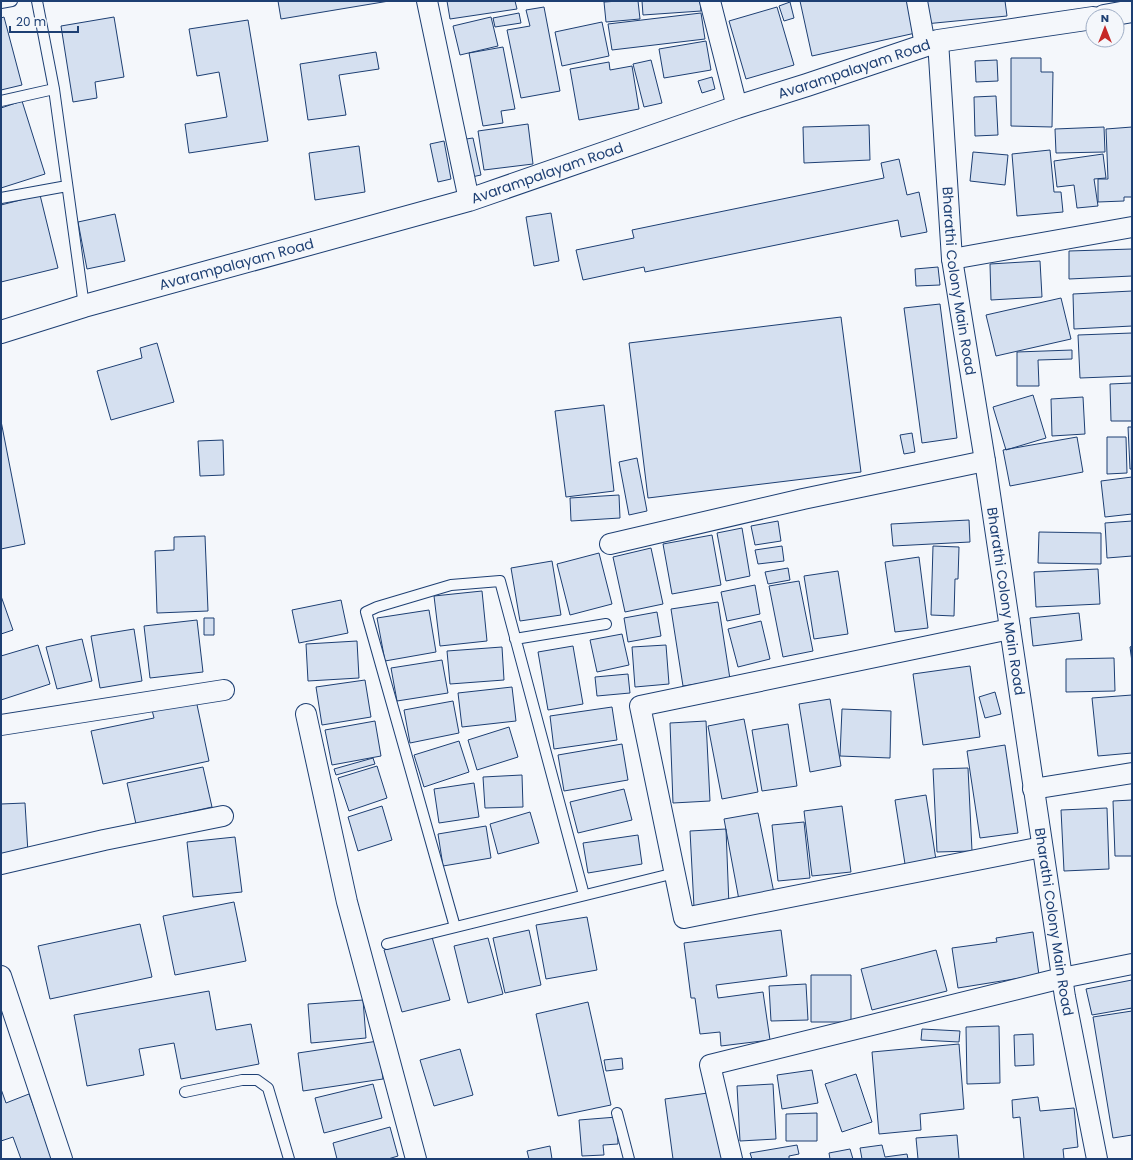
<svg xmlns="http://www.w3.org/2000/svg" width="1133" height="1160" viewBox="0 0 1133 1160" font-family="Poppins,sans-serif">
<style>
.building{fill:#d5e0f0;stroke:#1d3f73}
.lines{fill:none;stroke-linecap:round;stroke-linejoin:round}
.service-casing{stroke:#1d3f73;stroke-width:12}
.minor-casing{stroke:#1d3f73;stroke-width:22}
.tertiary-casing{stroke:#1d3f73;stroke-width:24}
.service{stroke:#f4f7fb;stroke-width:10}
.minor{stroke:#f4f7fb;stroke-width:20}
.tertiary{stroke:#f4f7fb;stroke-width:22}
.labels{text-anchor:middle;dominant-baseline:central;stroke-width:3;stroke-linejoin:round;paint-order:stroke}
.street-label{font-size:14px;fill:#1d3f73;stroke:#f4f7fb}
</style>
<rect width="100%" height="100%" fill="#f4f7fb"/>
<!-- building -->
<path class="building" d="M 278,1 L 389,1 L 281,19 Z
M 447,1 L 515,1 L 517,9 L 450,19 Z
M 619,1 L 638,1 L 640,19 L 606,22 L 604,2 Z
M 642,1 L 700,1 L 701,11 L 643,15 Z
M 800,1 L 913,1 L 920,32 L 812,56 Z
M 922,1 L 1005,1 L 1007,16 L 925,24 Z
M 790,2 L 794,18 L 784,21 L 779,6 Z
M 544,7 L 560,91 L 521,98 L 507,30 L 530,26 L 526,10 Z
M 777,7 L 794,65 L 746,79 L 729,21 Z
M 519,13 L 521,23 L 495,27 L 493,18 Z
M 701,13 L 705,39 L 612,50 L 608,24 Z
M 4,17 L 22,85 L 1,90 L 1,18 Z
M 114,17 L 124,77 L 95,82 L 97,98 L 73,102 L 61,26 Z
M 491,17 L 498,46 L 460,55 L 453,26 Z
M 248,20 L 268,141 L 189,153 L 185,124 L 227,117 L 219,72 L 197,76 L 189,29 Z
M 602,22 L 609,56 L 562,66 L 555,32 Z
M 706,41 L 711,70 L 664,78 L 659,49 Z
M 503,47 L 515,109 L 501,111 L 503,123 L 483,126 L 469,53 Z
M 376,52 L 379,69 L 339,75 L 346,115 L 308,120 L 300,64 Z
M 1011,58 L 1041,58 L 1041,72 L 1053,72 L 1052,127 L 1011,126 Z
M 651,60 L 662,103 L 644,107 L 633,64 Z
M 997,60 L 998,81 L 976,82 L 975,61 Z
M 609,62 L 610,70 L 632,66 L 639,109 L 579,120 L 570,69 Z
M 712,77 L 715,89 L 702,93 L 698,81 Z
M 996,96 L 998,135 L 975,136 L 974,97 Z
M 22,101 L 45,174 L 1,188 L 1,108 Z
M 528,124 L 533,164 L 484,170 L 478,131 Z
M 869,125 L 870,160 L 804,163 L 803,127 Z
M 1104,127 L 1105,152 L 1056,153 L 1055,129 Z
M 1132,127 L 1132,197 L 1124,197 L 1124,201 L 1098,202 L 1098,179 L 1108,179 L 1106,129 Z
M 473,138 L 481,175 L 467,178 L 459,140 Z
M 444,141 L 451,179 L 438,182 L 430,144 Z
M 359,146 L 365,192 L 315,200 L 309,153 Z
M 1050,150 L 1054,192 L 1061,192 L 1063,212 L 1017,216 L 1012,154 Z
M 973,152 L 1008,155 L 1005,185 L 970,181 Z
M 1103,154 L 1106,178 L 1094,179 L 1098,206 L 1077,208 L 1074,185 L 1057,187 L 1054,161 Z
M 899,159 L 907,195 L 919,192 L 927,232 L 901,237 L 898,220 L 645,272 L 644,267 L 583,280 L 576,250 L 634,238 L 632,230 L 884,178 L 881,163 Z
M 40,195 L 58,268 L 1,282 L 1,205 Z
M 551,213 L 559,261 L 534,266 L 526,217 Z
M 115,214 L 125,261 L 87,269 L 78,222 Z
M 1132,249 L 1132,276 L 1069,279 L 1069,251 Z
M 1040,261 L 1042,297 L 991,300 L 990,264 Z
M 938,267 L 940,285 L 916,286 L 915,269 Z
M 1132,291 L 1132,326 L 1074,329 L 1073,294 Z
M 1061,298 L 1071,339 L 996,356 L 986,315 Z
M 940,304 L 957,438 L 922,443 L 904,308 Z
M 841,317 L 861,472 L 648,498 L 629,343 Z
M 1132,333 L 1132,376 L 1080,378 L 1078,335 Z
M 157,343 L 174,402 L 111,420 L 97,371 L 142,358 L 140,348 Z
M 1072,350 L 1072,359 L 1038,360 L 1039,386 L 1017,386 L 1017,352 Z
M 1132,383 L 1132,421 L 1111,421 L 1110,384 Z
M 1033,395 L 1046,438 L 1006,450 L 993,407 Z
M 1083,397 L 1085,434 L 1052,436 L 1051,399 Z
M 604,405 L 614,491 L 566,497 L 555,411 Z
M 1,421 L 25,544 L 1,549 Z
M 1128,427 L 1132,427 L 1132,469 L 1130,469 Z
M 912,433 L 915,452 L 904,454 L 900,435 Z
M 1077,437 L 1083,472 L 1010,486 L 1003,450 Z
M 1107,437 L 1126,437 L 1127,473 L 1107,474 Z
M 223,440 L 224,475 L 200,476 L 198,441 Z
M 637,458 L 647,511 L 629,515 L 619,462 Z
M 1132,477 L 1132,514 L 1105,517 L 1101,481 Z
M 619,495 L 620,518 L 571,521 L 570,498 Z
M 969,520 L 970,542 L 893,546 L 891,524 Z
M 778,521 L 781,541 L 755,545 L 751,526 Z
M 1132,521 L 1132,556 L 1107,558 L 1105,523 Z
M 742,528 L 750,576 L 726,581 L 717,533 Z
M 1039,532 L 1101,533 L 1101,564 L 1038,563 Z
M 712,535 L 721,585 L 672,594 L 663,544 Z
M 205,536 L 208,611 L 157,613 L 155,551 L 174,550 L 174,537 Z
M 782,546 L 784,561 L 758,564 L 755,550 Z
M 933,546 L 959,547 L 958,579 L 955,579 L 954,616 L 931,615 Z
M 651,548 L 663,604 L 625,612 L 613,557 Z
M 599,553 L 612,604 L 570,615 L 557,564 Z
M 919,557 L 928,628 L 895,632 L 885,562 Z
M 552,561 L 561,615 L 520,621 L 511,568 Z
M 788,568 L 790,580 L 768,584 L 765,572 Z
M 1098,569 L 1100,604 L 1036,607 L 1034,572 Z
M 838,571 L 848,634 L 814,639 L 804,576 Z
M 799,581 L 813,651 L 783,657 L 769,586 Z
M 755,585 L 760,614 L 727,621 L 721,592 Z
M 482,591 L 487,641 L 440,646 L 434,596 Z
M 1,596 L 13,630 L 1,634 Z
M 341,600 L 348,633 L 299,643 L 292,610 Z
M 718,602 L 730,679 L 683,686 L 671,609 Z
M 429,610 L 436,652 L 385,661 L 377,618 Z
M 657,612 L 661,636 L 628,642 L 624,618 Z
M 1079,613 L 1082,640 L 1033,646 L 1030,618 Z
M 204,618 L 214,618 L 214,635 L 204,635 Z
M 197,620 L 203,672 L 150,678 L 144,626 Z
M 761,621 L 770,659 L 738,667 L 728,629 Z
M 134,629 L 142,681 L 100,688 L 91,636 Z
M 622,634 L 629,665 L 597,672 L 590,640 Z
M 82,639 L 92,681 L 57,689 L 46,647 Z
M 357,641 L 359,678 L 308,681 L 306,644 Z
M 38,645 L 50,684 L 1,700 L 1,656 Z
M 666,645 L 669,684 L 635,687 L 632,647 Z
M 573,646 L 583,704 L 548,710 L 538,652 Z
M 1132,646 L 1132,662 L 1130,647 Z
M 502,647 L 504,680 L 450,684 L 447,651 Z
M 1114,658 L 1115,691 L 1066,692 L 1066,659 Z
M 442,660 L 448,693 L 397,701 L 391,668 Z
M 970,666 L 980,737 L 923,745 L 913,674 Z
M 628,674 L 630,693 L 597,696 L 595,677 Z
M 365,680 L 371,717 L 322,725 L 316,687 Z
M 512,687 L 516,721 L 462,727 L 458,693 Z
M 995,692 L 1001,714 L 985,718 L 979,697 Z
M 1132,695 L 1132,753 L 1098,756 L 1092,698 Z
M 830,699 L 841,766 L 810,772 L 799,704 Z
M 196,700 L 209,761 L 103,784 L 91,731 L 154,718 L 152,710 Z
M 453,701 L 459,733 L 410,743 L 404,710 Z
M 612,707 L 617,740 L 554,749 L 550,716 Z
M 842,709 L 891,711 L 890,758 L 840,756 Z
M 744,719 L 758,792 L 722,799 L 708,726 Z
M 375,721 L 381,756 L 332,765 L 325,730 Z
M 706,721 L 710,801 L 673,803 L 670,723 Z
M 788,724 L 797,786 L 762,791 L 752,730 Z
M 509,727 L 518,757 L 477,770 L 468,740 Z
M 459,741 L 469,772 L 424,787 L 414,755 Z
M 622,744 L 628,780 L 564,791 L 558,755 Z
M 1005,745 L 1018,833 L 980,838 L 967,751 Z
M 373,758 L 375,764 L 336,775 L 334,769 Z
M 377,766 L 387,798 L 349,811 L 338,778 Z
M 203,767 L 212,807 L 136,824 L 127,783 Z
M 968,768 L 972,851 L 937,852 L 933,769 Z
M 522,775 L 523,807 L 485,808 L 483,777 Z
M 474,783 L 479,817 L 439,823 L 434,789 Z
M 624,789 L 632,820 L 578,833 L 570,802 Z
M 926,795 L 936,860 L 905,864 L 895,800 Z
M 1132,800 L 1132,856 L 1115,856 L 1113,801 Z
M 25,803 L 28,853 L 1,854 L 1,804 Z
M 382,806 L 392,840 L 358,851 L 348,817 Z
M 842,806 L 851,872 L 812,876 L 804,811 Z
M 1107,808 L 1109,869 L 1064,871 L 1061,810 Z
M 530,812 L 539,843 L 498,854 L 490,824 Z
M 758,813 L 774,893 L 739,900 L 724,819 Z
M 804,822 L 810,878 L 778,881 L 772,825 Z
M 486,826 L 491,858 L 443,866 L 438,834 Z
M 726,829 L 729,906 L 694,907 L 690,831 Z
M 638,835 L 642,864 L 588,873 L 583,843 Z
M 235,837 L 242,892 L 193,897 L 187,842 Z
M 234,902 L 246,961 L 175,975 L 163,916 Z
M 587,917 L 597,970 L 546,979 L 536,925 Z
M 140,924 L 152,977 L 50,999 L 38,946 Z
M 529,930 L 541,985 L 505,993 L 493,938 Z
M 781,930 L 787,976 L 716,985 L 718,998 L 763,992 L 770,1040 L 721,1046 L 720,1032 L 700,1034 L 695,998 L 691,998 L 684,943 Z
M 1033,932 L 1039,975 L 958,988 L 952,948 L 997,942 L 996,938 Z
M 432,937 L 450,1000 L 402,1012 L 384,950 Z
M 488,938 L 503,994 L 468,1003 L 454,946 Z
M 936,950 L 947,991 L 872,1010 L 861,969 Z
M 811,975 L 851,975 L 851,1022 L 811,1022 Z
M 1132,980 L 1132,1008 L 1092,1015 L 1086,989 Z
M 806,984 L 808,1020 L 771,1021 L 769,986 Z
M 209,991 L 216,1030 L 251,1024 L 259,1064 L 181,1079 L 174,1043 L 139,1049 L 144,1075 L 87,1086 L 74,1015 Z
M 363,1000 L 366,1038 L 311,1043 L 308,1004 Z
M 588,1002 L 611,1105 L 558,1116 L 536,1014 Z
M 1132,1011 L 1132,1135 L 1113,1138 L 1093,1017 Z
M 999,1026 L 1000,1083 L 967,1084 L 966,1027 Z
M 922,1029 L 960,1031 L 959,1042 L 921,1040 Z
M 1033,1034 L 1034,1065 L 1015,1066 L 1014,1035 Z
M 378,1041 L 383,1079 L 303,1091 L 298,1053 Z
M 959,1044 L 964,1109 L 920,1114 L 921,1130 L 879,1134 L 872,1052 Z
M 460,1049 L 473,1095 L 434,1106 L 420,1060 Z
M 622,1058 L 623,1069 L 606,1071 L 604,1060 Z
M 812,1070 L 818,1103 L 782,1109 L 777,1075 Z
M 856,1074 L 872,1122 L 842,1132 L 825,1084 Z
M 373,1084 L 382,1118 L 324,1133 L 315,1098 Z
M 773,1084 L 776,1139 L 740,1141 L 737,1086 Z
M 1,1089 L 6,1103 L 29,1094 L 53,1159 L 21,1159 L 13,1137 L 1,1141 Z
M 715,1092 L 724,1159 L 673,1159 L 665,1099 Z
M 1038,1097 L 1040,1111 L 1074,1108 L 1078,1147 L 1063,1149 L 1064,1159 L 1024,1159 L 1020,1117 L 1013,1118 L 1012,1100 Z
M 817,1113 L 817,1141 L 786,1141 L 786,1114 Z
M 617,1117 L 618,1144 L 603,1145 L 604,1155 L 582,1156 L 579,1120 Z
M 390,1127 L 398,1156 L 388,1159 L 337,1159 L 333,1143 Z
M 957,1135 L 959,1159 L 918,1159 L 916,1138 Z
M 797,1145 L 799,1154 L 789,1156 L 789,1159 L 752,1159 L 750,1153 Z
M 882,1145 L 885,1157 L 907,1154 L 908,1159 L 862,1159 L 860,1148 Z
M 550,1146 L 552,1159 L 529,1159 L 527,1151 Z
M 850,1149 L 853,1159 L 830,1159 L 829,1153 Z"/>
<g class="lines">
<defs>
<path id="service" d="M 37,1 L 54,89 L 84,306
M 1,3 L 12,1
M 1,101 L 54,89
M 1,198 L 67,186
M 515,639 L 606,624
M 455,927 L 366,612 L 377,607 L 451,585 L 500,581 L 584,895
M 387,944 L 675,873
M 185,1092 L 242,1080 L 257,1080 L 268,1088 L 289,1159
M 617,1113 L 629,1159"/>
<g id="minor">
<path d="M 427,1 L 469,200"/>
<path d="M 710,1 L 737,107"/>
<path d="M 917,1 L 925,45"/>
<path id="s1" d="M 938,41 L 952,259 L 985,461 L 1065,997 L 1097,1159"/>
<path d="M 952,259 L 1132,227"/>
<path d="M 610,544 L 803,499 L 985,461"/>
<path d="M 1010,629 L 640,706 L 684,918 L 1042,847"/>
<path d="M 306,714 L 347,902 L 416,1159"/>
<path d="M 1,725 L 224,690"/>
<path d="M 1033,789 L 1132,773"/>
<path d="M 1,864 L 104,840 L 223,816"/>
<path d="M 1,976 L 62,1159"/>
<path d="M 732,1159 L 710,1065 L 1062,978 L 1132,964"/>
</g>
<g id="tertiary">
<path d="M 1104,16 L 1132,11"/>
<path id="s2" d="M 1,332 L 84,306 L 469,200 L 737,107 L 807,85 L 938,41 L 1093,18"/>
</g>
</defs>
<!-- service casing -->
<use href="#service" class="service-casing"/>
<!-- minor casing -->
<use href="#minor" class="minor-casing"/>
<!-- tertiary casing -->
<use href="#tertiary" class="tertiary-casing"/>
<!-- service -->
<use href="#service" class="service"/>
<!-- minor -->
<use href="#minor" class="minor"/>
<!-- tertiary -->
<use href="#tertiary" class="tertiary"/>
</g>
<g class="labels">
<!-- street labels -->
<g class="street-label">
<text stroke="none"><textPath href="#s2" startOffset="893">Avarampalayam Road</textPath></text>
<text stroke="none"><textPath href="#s2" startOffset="569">Avarampalayam Road</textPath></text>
<text stroke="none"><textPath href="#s2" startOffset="245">Avarampalayam Road</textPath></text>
<text stroke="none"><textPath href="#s1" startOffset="241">Bharathi Colony Main Road</textPath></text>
<text stroke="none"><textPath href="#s1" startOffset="565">Bharathi Colony Main Road</textPath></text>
<text stroke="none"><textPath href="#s1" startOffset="889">Bharathi Colony Main Road</textPath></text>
</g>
</g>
<!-- border -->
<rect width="1133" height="1160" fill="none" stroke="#1d3f73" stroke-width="4"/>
<!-- north arrow -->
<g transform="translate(1105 28)"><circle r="19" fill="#f4f7fb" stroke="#9eadc5"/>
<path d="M0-3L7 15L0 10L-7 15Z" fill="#c62828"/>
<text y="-6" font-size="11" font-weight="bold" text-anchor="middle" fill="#1d3f73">N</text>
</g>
<!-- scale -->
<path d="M10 26v6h68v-6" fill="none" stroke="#1d3f73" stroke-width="2"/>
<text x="16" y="26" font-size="12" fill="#1d3f73" stroke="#f4f7fb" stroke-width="3" paint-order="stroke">20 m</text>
</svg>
